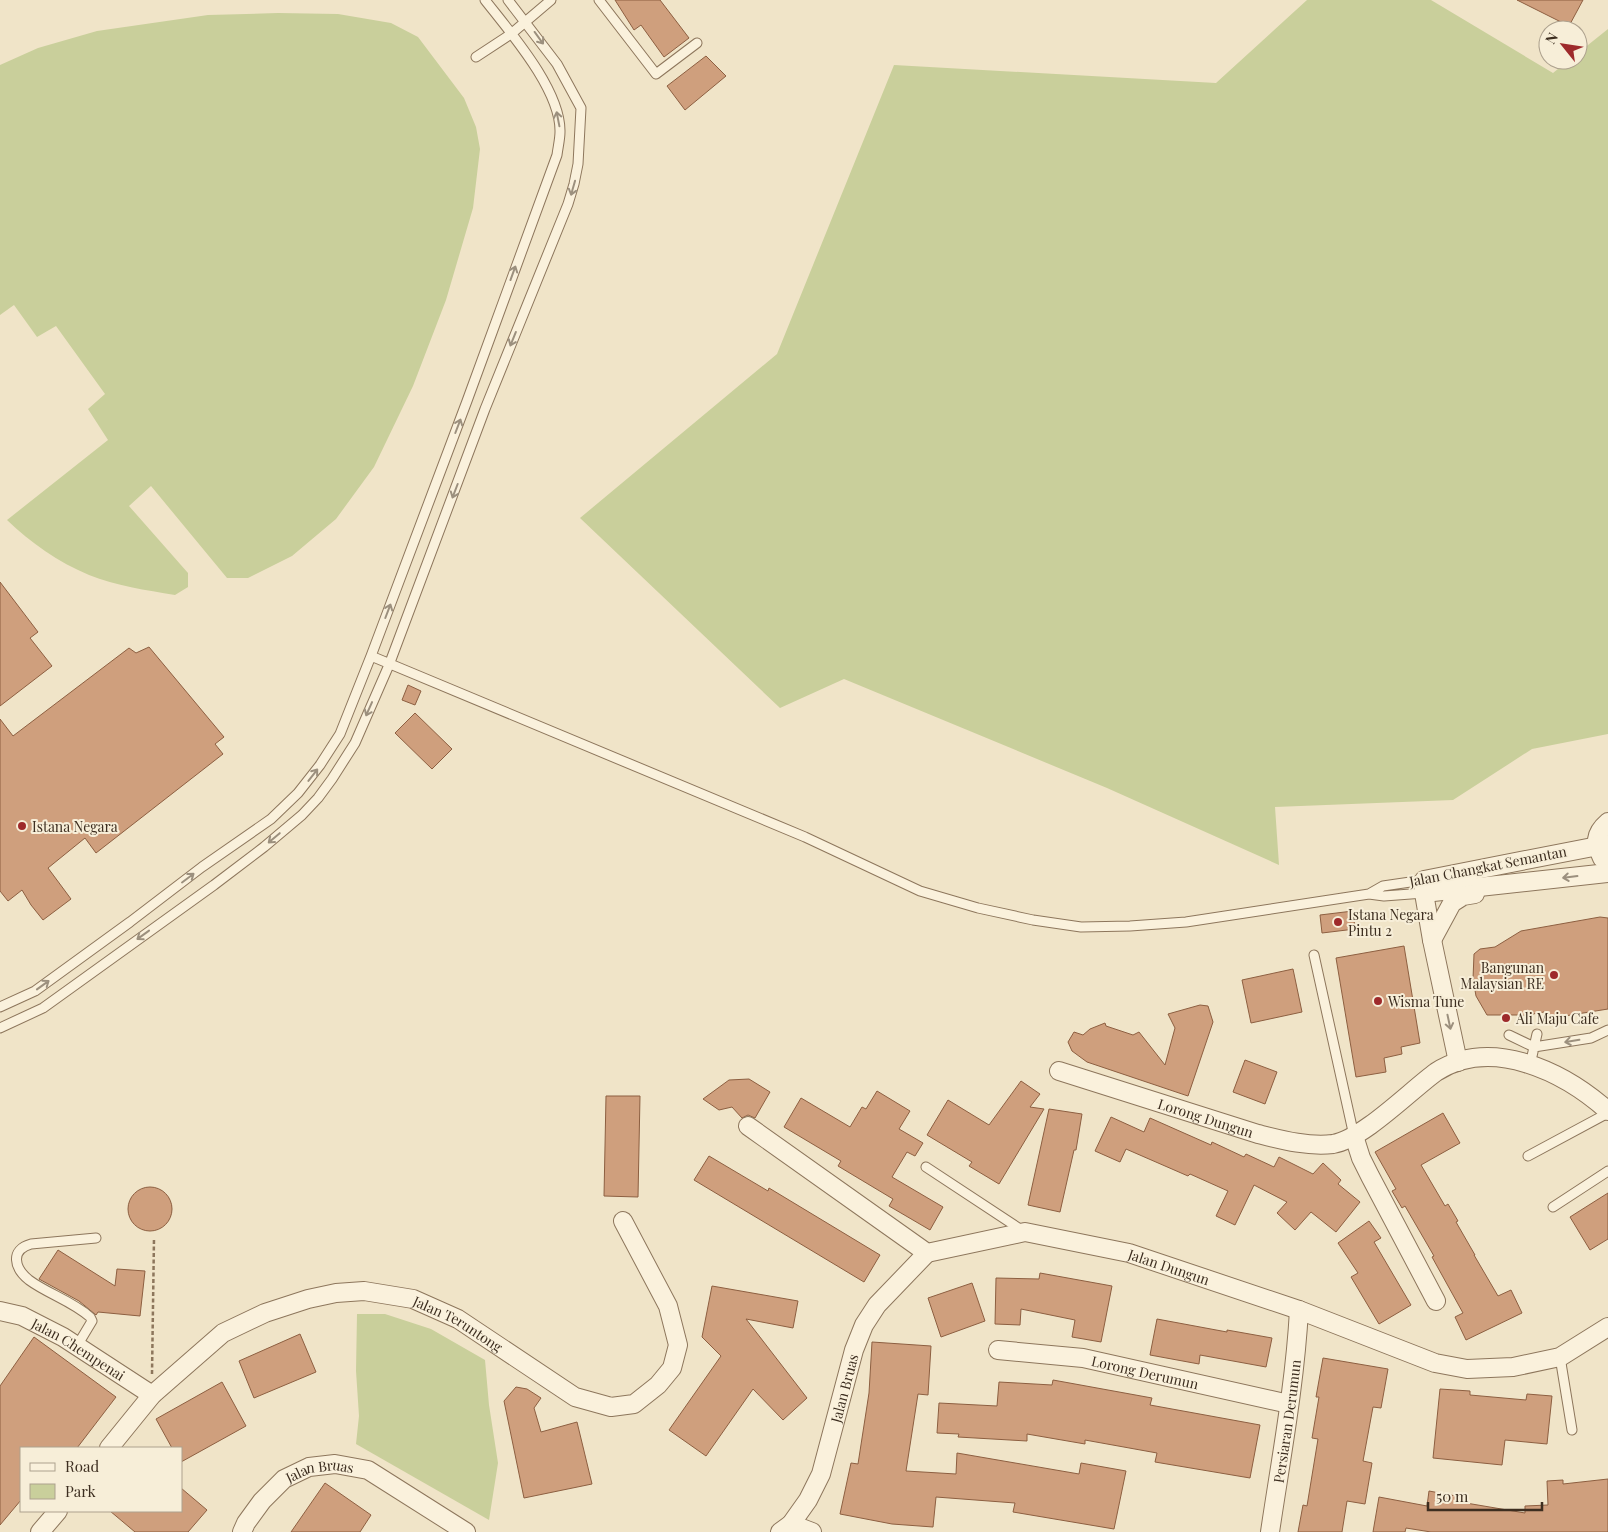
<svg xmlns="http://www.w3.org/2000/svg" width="1608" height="1532" viewBox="0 0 1608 1532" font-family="'Playfair Display',serif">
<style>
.green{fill:#c9cf9b}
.building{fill:#cf9f7d;stroke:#8d5f41}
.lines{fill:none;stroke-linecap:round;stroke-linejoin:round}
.service-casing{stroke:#8d765c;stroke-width:11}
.minor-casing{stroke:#8d765c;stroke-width:20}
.path{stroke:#8d765c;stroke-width:2.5;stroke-dasharray:4 2.5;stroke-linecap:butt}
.service{stroke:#faf1dc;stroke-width:9}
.minor{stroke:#faf1dc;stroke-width:18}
.oneway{stroke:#9c907e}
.poi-dot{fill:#9e2a2b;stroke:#f7eed8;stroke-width:2}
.labels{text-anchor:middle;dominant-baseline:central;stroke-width:4;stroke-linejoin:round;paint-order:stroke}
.poi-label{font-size:14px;fill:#3d2e20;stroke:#f7eed8;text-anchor:start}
.street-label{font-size:14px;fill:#3d2e20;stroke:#f7eed8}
</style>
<rect width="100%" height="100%" fill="#f0e4c8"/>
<!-- green -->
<path class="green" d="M 1307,0 L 1431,0 L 1553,73 L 1569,60 L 1578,60 L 1578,53 L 1608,29 L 1608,734 L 1532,749 L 1453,800 L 1275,807 L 1279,865 L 1107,788 L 844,679 L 780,708 L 580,518 L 777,354 L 894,65 L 1216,83 Z
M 278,13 L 338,14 L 391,23 L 418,37 L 464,98 L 476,127 L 480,149 L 473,208 L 446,300 L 413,386 L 374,467 L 336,519 L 292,556 L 248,578 L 227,578 L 151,486 L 129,506 L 188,573 L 188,587 L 175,595 C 146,590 116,586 89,575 C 58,562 31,543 7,520 L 108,440 L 88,409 L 105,394 L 56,326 L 37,337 L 14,305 L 0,315 L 0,65 L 38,48 L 97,31 L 208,15 Z
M 357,1314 L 385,1314 L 431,1329 L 485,1360 L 489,1405 L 498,1463 L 489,1520 L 356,1444 L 359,1416 L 356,1371 Z"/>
<!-- building -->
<path class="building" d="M 615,0 L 660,0 L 689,38 L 664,57 L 641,25 L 634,30 Z
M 1517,0 L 1583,0 L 1569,26 Z
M 706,56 L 726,76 L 685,110 L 667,86 Z
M 0,582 L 38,632 L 30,638 L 52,666 L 0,706 Z
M 149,647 L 224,737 L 215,744 L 223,754 L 96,853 L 85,838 L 48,868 L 71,899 L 43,920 L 31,905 L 22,890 L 8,901 L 0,891 L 0,719 L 13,736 L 129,648 L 136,653 Z
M 408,685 L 421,691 L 415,705 L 402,700 Z
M 415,713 L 452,749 L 432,769 L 395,733 Z
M 1353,911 L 1355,929 L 1322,933 L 1320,915 Z
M 1600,917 L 1608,918 L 1608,1009 L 1546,1019 L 1544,1012 L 1522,1016 L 1522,1015 L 1487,1015 L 1476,996 L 1473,979 L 1474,954 L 1480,949 L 1495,947 L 1521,931 Z
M 1404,946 L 1420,1043 L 1401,1047 L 1402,1054 L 1384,1058 L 1386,1072 L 1356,1077 L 1336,958 Z
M 1293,969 L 1302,1012 L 1251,1023 L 1242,980 Z
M 1200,1005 L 1208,1006 L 1213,1022 L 1188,1096 L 1087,1062 L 1072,1051 L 1068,1042 L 1074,1032 L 1083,1035 L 1090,1029 L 1105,1023 L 1106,1026 L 1133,1035 L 1139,1032 L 1165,1065 L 1175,1028 L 1168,1014 Z
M 1245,1060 L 1277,1072 L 1265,1104 L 1233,1092 Z
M 749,1079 L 770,1092 L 755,1118 L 748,1115 L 742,1118 L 732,1107 L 719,1110 L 703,1099 L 729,1080 Z
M 1021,1081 L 1040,1094 L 1030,1107 L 1044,1109 L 999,1184 L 969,1166 L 972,1162 L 927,1135 L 948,1100 L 989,1125 Z
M 877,1091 L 910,1111 L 899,1129 L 923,1143 L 915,1156 L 907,1152 L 892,1177 L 943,1207 L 930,1230 L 889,1206 L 893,1199 L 838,1166 L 841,1161 L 784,1127 L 801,1098 L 850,1127 L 862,1107 L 866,1109 Z
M 606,1096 L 640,1096 L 638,1197 L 604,1196 Z
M 1049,1109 L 1082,1114 L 1076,1150 L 1074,1150 L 1060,1212 L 1028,1205 Z
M 1443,1113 L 1460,1143 L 1421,1165 L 1445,1206 L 1448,1204 L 1458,1221 L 1456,1222 L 1475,1255 L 1474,1255 L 1498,1296 L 1511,1290 L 1522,1313 L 1466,1340 L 1455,1317 L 1463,1313 L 1432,1257 L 1434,1256 L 1405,1206 L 1402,1208 L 1392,1191 L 1396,1189 L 1375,1152 Z
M 1111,1117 L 1144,1132 L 1150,1118 L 1211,1145 L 1212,1142 L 1244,1157 L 1246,1154 L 1274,1167 L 1279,1157 L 1313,1174 L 1323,1163 L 1341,1180 L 1338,1184 L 1360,1202 L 1336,1232 L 1311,1212 L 1295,1230 L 1277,1213 L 1287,1202 L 1254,1185 L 1235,1225 L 1216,1216 L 1228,1191 L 1190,1174 L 1188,1176 L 1126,1149 L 1120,1162 L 1095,1151 Z
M 709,1156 L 768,1191 L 769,1188 L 880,1255 L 864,1282 L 694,1180 Z
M128 1209a22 22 0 1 1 44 0a22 22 0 1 1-44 0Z
M 1608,1193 L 1608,1239 L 1590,1250 L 1570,1217 Z
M 1369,1221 L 1381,1238 L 1374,1242 L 1411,1305 L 1379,1324 L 1351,1277 L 1358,1273 L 1338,1243 Z
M 58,1250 L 115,1286 L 117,1269 L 145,1271 L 140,1316 L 98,1312 L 96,1315 L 79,1301 L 39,1279 Z
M 1040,1273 L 1112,1286 L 1101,1342 L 1072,1337 L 1075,1320 L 1021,1309 L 1020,1325 L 995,1324 L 996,1278 L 1039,1279 Z
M 972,1283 L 985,1321 L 941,1337 L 928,1298 Z
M 712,1286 L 798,1301 L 793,1328 L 746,1319 L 807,1398 L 783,1420 L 753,1389 L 706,1456 L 669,1430 L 721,1356 L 702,1337 Z
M 1157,1319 L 1227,1332 L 1227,1330 L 1272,1338 L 1266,1367 L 1200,1355 L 1199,1364 L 1150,1355 Z
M 300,1334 L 316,1372 L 254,1398 L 239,1361 Z
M 34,1337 L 116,1397 L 77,1448 L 21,1448 L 21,1500 L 0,1525 L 0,1386 Z
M 872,1342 L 931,1346 L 928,1395 L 918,1394 L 906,1471 L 956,1474 L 957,1453 L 1079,1474 L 1081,1463 L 1126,1471 L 1114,1529 L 1013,1512 L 1015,1503 L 936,1497 L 933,1527 L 892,1524 L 840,1514 L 851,1463 L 858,1464 L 869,1393 Z
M 1323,1358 L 1388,1369 L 1381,1408 L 1373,1407 L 1363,1461 L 1372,1463 L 1365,1504 L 1347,1501 L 1342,1532 L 1298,1532 L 1303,1505 L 1307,1506 L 1318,1439 L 1312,1438 L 1319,1397 L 1316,1397 Z
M 1053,1380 L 1152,1398 L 1150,1405 L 1260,1425 L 1250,1478 L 1155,1462 L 1157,1453 L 1085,1440 L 1085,1444 L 1027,1434 L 1027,1441 L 958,1437 L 959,1434 L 937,1433 L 939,1403 L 997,1406 L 999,1382 L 1052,1385 Z
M 222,1382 L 246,1426 L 181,1462 L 181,1448 L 172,1448 L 156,1419 Z
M 516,1387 L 527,1389 L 541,1398 L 534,1408 L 541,1432 L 577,1422 L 592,1484 L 524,1498 L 504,1401 Z
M 1440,1389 L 1470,1391 L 1470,1395 L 1526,1400 L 1527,1394 L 1552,1396 L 1547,1444 L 1505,1440 L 1502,1465 L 1433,1458 Z
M 1608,1479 L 1608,1532 L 1431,1532 L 1406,1528 L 1405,1532 L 1373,1532 L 1379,1497 L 1427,1506 L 1429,1491 L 1467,1498 L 1466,1503 L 1525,1513 L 1525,1506 L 1548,1505 L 1547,1481 L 1563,1480 L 1563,1484 Z
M 325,1483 L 371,1515 L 360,1532 L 291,1532 Z
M 181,1488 L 207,1510 L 188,1532 L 135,1532 L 110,1511 L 181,1511 Z"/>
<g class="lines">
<defs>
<path id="service" d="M 599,0 L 656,74 L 697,43
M 476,57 L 511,34 L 551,0
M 371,656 L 805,837 L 920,891 L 978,908 L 1033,920 L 1081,927 L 1130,926 L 1186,922 L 1369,894 L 1384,896 L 1424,893
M 1369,894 L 1383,886 L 1424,880
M 1314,955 L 1354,1136
M 0,1007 L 35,991 L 130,922 L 202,867 L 271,819 L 298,793 L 320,765 L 340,734 L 371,656 L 467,401 L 557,155 C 558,147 560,139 560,132 C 561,90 510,32 485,0
M 0,1028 L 43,1008 L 214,885 L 264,847 L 302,815 L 318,798 L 332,779 L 355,743 L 389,665 L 485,409 L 568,204 L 574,184 L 578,164 L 581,108 L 557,64 L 508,0
M 1509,1035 L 1534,1047 L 1591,1038 L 1608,1030
M 1530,1065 L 1537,1034
M 1528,1156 L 1608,1113
M 926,1167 L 1023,1231
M 1553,1207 L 1608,1171
M 77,1346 L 92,1321 L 90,1317 C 72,1301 48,1294 29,1280 C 14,1268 10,1250 31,1244 L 96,1238
M 1560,1357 L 1572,1430"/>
<g id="minor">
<path d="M 1608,822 C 1594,834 1595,843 1602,858 L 1608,859"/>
<path d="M 1424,893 L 1608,873"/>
<path d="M 1432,940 L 1452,903 L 1463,896 L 1475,894"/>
<path d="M 1458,1062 L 1432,940 L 1424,893 L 1424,880 L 1608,844"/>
<path id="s1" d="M 1059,1071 L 1258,1134 C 1282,1140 1308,1147 1333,1144 C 1363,1139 1410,1091 1436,1072 C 1492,1036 1564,1072 1608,1111"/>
<path id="s2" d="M 748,1126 L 927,1253 L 1025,1232 L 1129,1253 L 1299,1310 L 1435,1363 L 1467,1369 L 1513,1367 L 1560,1357 L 1608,1327"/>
<path d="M 1354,1136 L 1361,1158 L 1370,1176 L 1436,1301"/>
<path id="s3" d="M 0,1311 L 22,1316 L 63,1337 L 152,1395"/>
<path id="s4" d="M 998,1350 L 1083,1358 L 1289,1404"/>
<path id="s5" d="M 109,1448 L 152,1395 L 223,1333 L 265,1313 L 308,1299 L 336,1293 L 364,1291 L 413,1299 L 458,1319 L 575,1397 L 611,1407 L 634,1404 L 658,1385 L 672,1368 L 678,1345 L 668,1306 L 623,1221"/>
<path d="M 791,1524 L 812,1532"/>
<path d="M 40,1532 L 58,1511"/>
<path id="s6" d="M 242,1532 L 246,1523 L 262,1501 L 284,1479 L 309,1467 L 335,1464 L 368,1470 L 466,1532"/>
<path id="s7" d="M 780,1532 L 791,1524 L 808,1500 L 821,1474 L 854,1350 L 864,1325 L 877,1305 L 927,1253"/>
<path id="s8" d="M 1270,1532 C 1281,1458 1295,1384 1299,1310"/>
</g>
</defs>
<!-- service casing -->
<use href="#service" class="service-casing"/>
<!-- minor casing -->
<use href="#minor" class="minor-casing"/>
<!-- path -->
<path class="path" d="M 152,1374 L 154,1238"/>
<!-- service -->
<use href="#service" class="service"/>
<!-- minor -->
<use href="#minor" class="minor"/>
</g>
<!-- one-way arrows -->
<defs><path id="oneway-shaft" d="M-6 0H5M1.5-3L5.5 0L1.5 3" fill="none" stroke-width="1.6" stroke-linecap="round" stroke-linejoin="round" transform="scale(1.25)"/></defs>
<g class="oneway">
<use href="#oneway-shaft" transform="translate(539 38) rotate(54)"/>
<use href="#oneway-shaft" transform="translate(558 119) rotate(-101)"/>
<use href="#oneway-shaft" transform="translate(573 188) rotate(106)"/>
<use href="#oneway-shaft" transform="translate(513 273) rotate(-70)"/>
<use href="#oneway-shaft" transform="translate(513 339) rotate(112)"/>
<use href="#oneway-shaft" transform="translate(458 426) rotate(-69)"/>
<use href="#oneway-shaft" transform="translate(455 491) rotate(111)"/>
<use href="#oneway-shaft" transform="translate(388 611) rotate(-69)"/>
<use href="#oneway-shaft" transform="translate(369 709) rotate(114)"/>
<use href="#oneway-shaft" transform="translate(313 775) rotate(-52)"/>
<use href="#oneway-shaft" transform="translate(274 838) rotate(140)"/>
<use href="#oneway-shaft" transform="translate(1570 877) rotate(173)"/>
<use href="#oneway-shaft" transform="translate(188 878) rotate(-37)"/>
<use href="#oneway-shaft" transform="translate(143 935) rotate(144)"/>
<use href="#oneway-shaft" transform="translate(43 985) rotate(-36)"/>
<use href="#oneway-shaft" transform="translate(1449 1022) rotate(78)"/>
<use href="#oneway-shaft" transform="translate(1572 1041) rotate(171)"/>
</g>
<!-- markers -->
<g class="poi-dot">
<circle cx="22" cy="826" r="5"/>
<circle cx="1338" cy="922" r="5"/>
<circle cx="1554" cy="975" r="5"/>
<circle cx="1378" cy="1001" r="5"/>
<circle cx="1506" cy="1018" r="5"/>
</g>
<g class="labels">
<!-- poi labels -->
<g class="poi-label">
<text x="32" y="826">Istana Negara</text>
<text x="1348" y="914">Istana Negara<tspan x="1348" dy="16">Pintu 2</tspan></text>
<text x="1544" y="967" text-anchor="end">Bangunan<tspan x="1544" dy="16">Malaysian RE</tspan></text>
<text x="1388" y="1001">Wisma Tune</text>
<text x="1516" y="1018">Ali Maju Cafe</text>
</g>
<!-- street labels -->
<g class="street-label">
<text transform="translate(1488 866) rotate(-11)">Jalan Changkat Semantan</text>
<text stroke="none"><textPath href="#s1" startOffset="154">Lorong Dungun</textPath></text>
<text stroke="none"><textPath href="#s2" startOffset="468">Jalan Dungun</textPath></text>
<text stroke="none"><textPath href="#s5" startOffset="412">Jalan Teruntong</textPath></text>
<text stroke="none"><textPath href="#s3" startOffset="88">Jalan Chempenai</textPath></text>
<text stroke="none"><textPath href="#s4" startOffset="149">Lorong Derumun</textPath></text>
<text stroke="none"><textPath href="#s7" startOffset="161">Jalan Bruas</textPath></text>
<text stroke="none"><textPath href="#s8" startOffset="112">Persiaran Derumun</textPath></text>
<text stroke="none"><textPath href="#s6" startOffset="106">Jalan Bruas</textPath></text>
</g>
</g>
<!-- legend -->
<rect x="20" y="1447" width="162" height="65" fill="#f7eed8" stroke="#ada18e"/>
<rect x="30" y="1463" width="25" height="8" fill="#faf1dc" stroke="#ada18e"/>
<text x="65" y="1472" font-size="15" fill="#3d2e20">Road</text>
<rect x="30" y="1484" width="25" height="15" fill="#c9cf9b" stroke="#ada18e"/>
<text x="65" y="1497" font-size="15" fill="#3d2e20">Park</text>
<!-- north arrow -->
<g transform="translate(1563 45) rotate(300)"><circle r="24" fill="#f7eed8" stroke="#ada18e"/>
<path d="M0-4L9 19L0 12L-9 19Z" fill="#9e2a2b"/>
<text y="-8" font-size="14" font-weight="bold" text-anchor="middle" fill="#3d2e20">N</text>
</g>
<!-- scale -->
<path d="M1428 1502v8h114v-8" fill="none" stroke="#3d2e20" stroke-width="2.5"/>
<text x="1436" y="1502" font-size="15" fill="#3d2e20" stroke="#f7eed8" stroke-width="4" paint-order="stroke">50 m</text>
</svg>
